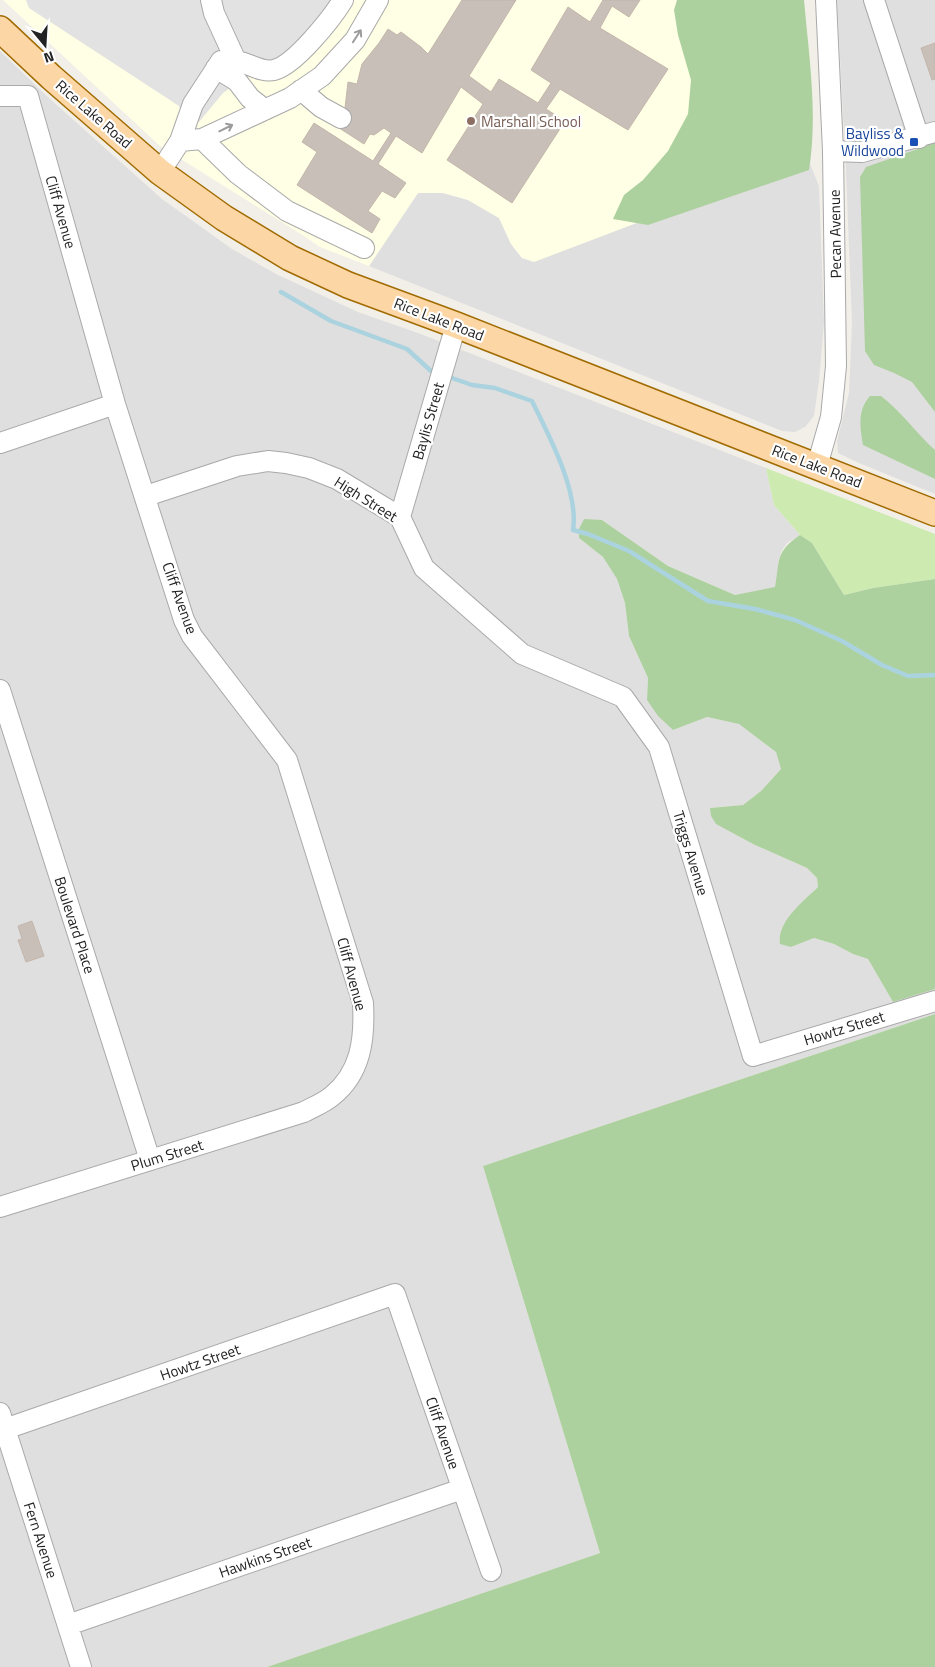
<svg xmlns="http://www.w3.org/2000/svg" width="935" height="1667" viewBox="0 0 935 1667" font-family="'Titillium Web',sans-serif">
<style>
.residential{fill:#e0dfdf}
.education{fill:#ffffe5}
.grass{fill:#cdebb0}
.forest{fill:#add19e}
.parking{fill:#e2e2e2}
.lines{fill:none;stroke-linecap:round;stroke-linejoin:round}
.stream{stroke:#aad3df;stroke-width:4.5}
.building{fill:#c7bfb8;stroke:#c4b6ab}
.minor-casing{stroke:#a9a9a9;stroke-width:22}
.major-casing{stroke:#a06b00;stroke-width:28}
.minor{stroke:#fff;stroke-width:20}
.major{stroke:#fcd6a4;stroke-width:25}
.oneway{stroke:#9c9c9c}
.education-dot{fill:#8d6e63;stroke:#fff;stroke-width:2}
.transit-dot{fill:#1a4fb4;stroke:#fff;stroke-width:2}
.labels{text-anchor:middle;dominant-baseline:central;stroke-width:4.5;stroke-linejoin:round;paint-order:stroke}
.street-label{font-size:15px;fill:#222;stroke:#fff}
.education-label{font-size:15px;fill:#785e54;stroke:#fff;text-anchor:start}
.transit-label{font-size:15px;fill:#164399;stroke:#fff;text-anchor:end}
</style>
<rect width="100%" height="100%" fill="#f2efe9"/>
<!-- residential -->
<path class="residential" d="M 837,0 L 935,0 L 935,494 L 859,463 L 838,453 L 837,441 L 849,393 L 852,323 L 846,171 Z
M 0,51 L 50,99 L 162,199 L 232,249 L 276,274 L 358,312 L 418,333 L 766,468 L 774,505 L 800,535 L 787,543 L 781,552 L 775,588 L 735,595 L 668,566 L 602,520 L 579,538 L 603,557 L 617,579 L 625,603 L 629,636 L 648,678 L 647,700 L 673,730 L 707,717 L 739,724 L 776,752 L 781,769 L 761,791 L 743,805 L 710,808 L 755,845 L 807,868 L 817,878 L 818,887 L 789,916 L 791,947 L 814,938 L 834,944 L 853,954 L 868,959 L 893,1002 L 935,989 L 935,1014 L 483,1166 L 600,1553 L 267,1667 L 0,1667 Z
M 808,159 L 819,186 L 824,322 L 819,381 L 814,416 L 805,427 L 795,432 L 782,431 L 369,266 L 418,193 L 443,193 L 468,200 L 499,218 L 511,244 L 522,258 L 534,261 Z"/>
<!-- education -->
<path class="education" d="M 3,0 L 804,0 L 705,197 L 534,262 L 522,258 L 511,244 L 499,218 L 468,200 L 443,193 L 418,193 L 369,266 L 320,247 L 301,234 L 160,146 Z"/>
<!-- grass -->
<path class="grass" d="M 766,468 L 935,534 L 935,579 L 873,588 L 844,595 L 812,543 L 800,535 L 774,505 Z"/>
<!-- forest -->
<path class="forest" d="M 677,0 L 804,0 C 809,56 818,115 809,170 L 648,225 L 613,219 L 624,195 L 643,180 L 668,151 L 688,114 L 691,80 L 678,35 L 674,10 Z
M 935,143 L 935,412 L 912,382 L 894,373 L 874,365 L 865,351 L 860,177 L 866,167 Z
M 870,396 L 881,396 C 901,411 916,433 935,450 L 935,479 L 863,445 C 860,428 857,410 870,396 Z
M 584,519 L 602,520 L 668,566 L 735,595 L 775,587 C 780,560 775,552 800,535 L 812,543 L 844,595 L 873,588 L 935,579 L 935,989 L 893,1002 L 868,959 L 853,954 L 834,944 L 814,938 L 791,947 L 780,944 C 777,921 803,902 818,887 L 817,878 L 807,868 L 755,845 L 716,824 L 711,816 L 710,808 L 743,805 L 761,791 L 781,769 L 776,752 L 739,724 L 707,717 L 673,730 L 658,716 L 647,700 L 648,678 L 629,636 L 625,603 L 617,579 L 603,557 L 579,538 L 579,529 Z
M 935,1014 L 935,1667 L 267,1667 L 600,1553 L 483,1166 Z"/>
<!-- parking -->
<path class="parking" d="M 26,0 L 351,0 L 334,26 L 255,74 L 246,77 L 223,93 L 199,122 L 181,112 L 179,106 L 29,8 Z"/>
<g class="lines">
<!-- stream -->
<path class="stream" d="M 281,292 L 331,321 L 407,349 L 431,371
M 452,378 L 472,385 L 495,388 L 532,401 C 549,436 579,491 573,530 L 588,534 L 629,551 L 708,601 L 755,609 L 795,620 L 842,641 L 882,665 L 908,676 L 935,675"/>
</g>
<!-- building -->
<path class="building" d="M 462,0 L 516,0 L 469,76 L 491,92 L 499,79 L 538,103 L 551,83 L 531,70 L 568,7 L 590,22 L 603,0 L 640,0 L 629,17 L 612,6 L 600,28 L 668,69 L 628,130 L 560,89 L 546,109 L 565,121 L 512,203 L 447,160 L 483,104 L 461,87 L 422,153 L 396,136 L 378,164 L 406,183 L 395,198 L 382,191 L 368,211 L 380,219 L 372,233 L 297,185 L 317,152 L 302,142 L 314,123 L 373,161 L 391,133 L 384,128 L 374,135 L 370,134 L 364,144 L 336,126 L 345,108 L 348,82 L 357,84 L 362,64 L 379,43 L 388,29 L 397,35 L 401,32 L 421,47 L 428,54 Z
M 935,43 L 935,79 L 932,80 L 921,48 Z
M 32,921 L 44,956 L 26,962 L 18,940 L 22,939 L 18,926 Z"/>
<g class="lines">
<defs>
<path id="minor" d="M 211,0 L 214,13 L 236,61
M 874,0 L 919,138
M 216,68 L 237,81 L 250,98 L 264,109
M 301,90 L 321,107 L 341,118
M 0,96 L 28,96
M 202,139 L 238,174 L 287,211 L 364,248
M 180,141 L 202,139 L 290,98 L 322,76 L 355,40 L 378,0
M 833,151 L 862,152 L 935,132
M 160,172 L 180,141 L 193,104 L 221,61 C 226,61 232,60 237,61 C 249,63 261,73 274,70 C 295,65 332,18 343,0
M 0,443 L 115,404
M 817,466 L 831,417 L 836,366 L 833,151 L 826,0
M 146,496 L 237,466 L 268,461 L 286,463 L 309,468 L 337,479 L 400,517 L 424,568 L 522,654 L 623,697 L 659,747 L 753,1056 L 935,1001
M 400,517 L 456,325
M 0,690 L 150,1160
M 0,1207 L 304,1112 C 313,1107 324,1103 332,1096 C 361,1073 365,1039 363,1003 L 287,760 L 192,636 L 184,620 L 115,404 L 28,96
M 0,1413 L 81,1667
M 5,1429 L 395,1294 L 491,1571
M 68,1625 L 462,1489"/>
<path id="major" d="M 0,29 L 51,77 L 160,172 L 224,218 L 290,258 L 348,285 L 456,325 L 935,513"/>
</defs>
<!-- minor casing -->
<use href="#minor" class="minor-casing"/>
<!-- major casing -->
<use href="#major" class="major-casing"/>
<!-- minor -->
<use href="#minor" class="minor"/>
<!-- major -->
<use href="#major" class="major"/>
</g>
<!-- one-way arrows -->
<defs><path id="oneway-shaft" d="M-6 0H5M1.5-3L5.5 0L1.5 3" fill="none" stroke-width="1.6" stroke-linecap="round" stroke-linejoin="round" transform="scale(1.25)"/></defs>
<g class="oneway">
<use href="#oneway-shaft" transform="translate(357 36) rotate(-57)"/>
<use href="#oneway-shaft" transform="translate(226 128) rotate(-26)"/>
</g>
<!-- markers -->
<circle class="education-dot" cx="471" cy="121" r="5"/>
<rect class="transit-dot" x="909" y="137" width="10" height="10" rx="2.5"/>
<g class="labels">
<!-- street labels -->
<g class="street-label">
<text transform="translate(94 114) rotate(41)">Rice Lake Road</text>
<text transform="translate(61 212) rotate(74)">Cliff Avenue</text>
<text transform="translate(835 234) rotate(-91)">Pecan Avenue</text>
<text transform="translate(439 319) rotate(21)">Rice Lake Road</text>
<text transform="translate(428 421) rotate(-74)">Baylis Street</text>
<text transform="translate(817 466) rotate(21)">Rice Lake Road</text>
<text transform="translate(366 499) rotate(32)">High Street</text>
<text transform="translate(180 598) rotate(70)">Cliff Avenue</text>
<text transform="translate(691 853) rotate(73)">Triggs Avenue</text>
<text transform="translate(75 925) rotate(72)">Boulevard Place</text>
<text transform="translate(352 974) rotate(75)">Cliff Avenue</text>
<text transform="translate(844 1028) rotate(-17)">Howtz Street</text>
<text transform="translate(167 1155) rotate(-17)">Plum Street</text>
<text transform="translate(200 1362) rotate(-19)">Howtz Street</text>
<text transform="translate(443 1433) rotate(71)">Cliff Avenue</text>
<text transform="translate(41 1540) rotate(72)">Fern Avenue</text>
<text transform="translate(265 1557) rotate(-19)">Hawkins Street</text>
</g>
<!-- education labels -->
<g class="education-label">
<text x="481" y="121">Marshall School</text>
</g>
<!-- transit labels -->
<g class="transit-label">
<text x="904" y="133">Bayliss &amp;<tspan x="904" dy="17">Wildwood</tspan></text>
</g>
</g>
<!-- north arrow -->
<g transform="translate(45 45) rotate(162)" stroke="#ffffff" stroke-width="4" paint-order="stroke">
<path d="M0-4L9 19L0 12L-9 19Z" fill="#222222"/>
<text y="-8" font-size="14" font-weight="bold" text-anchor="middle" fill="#222222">N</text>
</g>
</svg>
